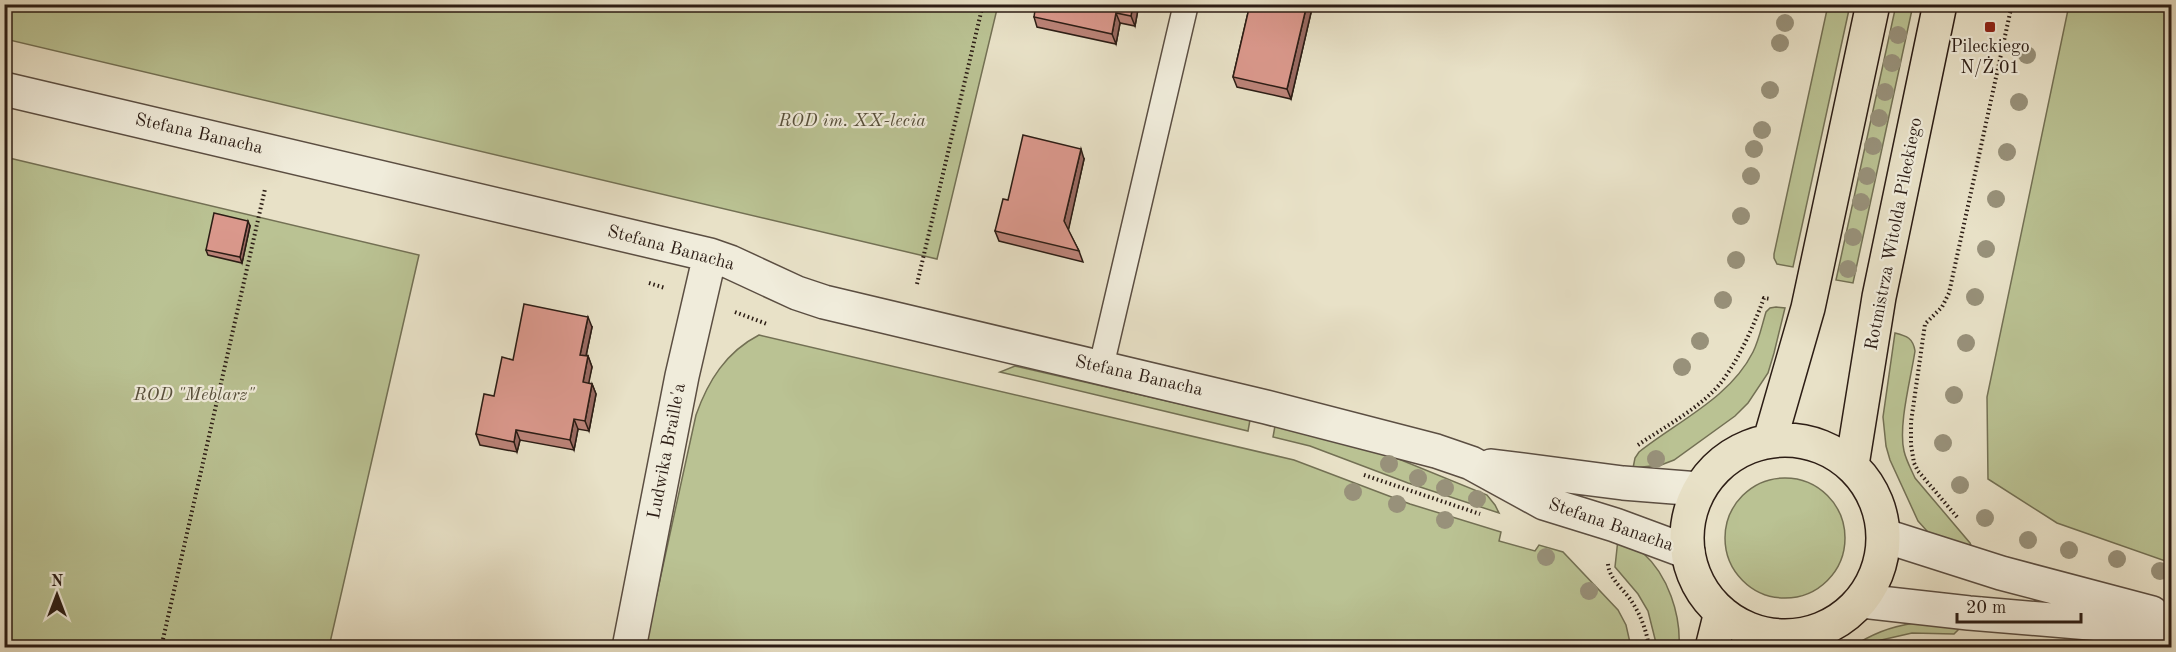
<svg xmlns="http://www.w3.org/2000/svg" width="2176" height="652" viewBox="0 0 2176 652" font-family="'Old Standard TT',serif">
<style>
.green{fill:#bac293;stroke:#737054;stroke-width:1.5}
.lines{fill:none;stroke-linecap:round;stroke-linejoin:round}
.service-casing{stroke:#5b4e42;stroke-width:27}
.minor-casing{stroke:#5b4e42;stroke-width:36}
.primary-casing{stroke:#2c1d15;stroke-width:36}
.path{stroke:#2c1d15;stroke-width:4;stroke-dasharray:1.5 3;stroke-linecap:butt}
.service{stroke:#f0ecdb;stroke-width:24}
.minor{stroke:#f0ecdb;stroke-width:33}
.primary{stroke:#e8e1c7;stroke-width:33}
.tree{fill:#98917a}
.wall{fill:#bb8378;stroke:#2c1d15;stroke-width:1.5}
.shaded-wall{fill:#996a62;stroke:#2c1d15;stroke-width:1.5}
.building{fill:#da988c;stroke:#2c1d15;stroke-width:1.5}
.poi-dot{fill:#8f2418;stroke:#f0ecdb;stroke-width:2}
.labels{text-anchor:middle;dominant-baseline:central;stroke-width:4.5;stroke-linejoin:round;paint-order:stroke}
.poi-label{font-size:18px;fill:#2c1d15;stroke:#f0ecdb}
.park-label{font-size:18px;font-style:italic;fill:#574f3b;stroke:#f0ecdb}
.street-label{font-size:18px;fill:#2c1d15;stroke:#f0ecdb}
</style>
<rect width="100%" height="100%" fill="#e8e1c7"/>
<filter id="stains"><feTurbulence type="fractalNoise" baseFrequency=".00333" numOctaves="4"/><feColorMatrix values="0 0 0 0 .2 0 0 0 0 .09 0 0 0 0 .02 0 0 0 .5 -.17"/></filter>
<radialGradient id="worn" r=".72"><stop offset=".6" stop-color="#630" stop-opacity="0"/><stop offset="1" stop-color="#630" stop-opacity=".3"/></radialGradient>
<!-- green -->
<path class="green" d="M 5,4 L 998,4 L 998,5 L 937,259 L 5,39 Z
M 1828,5 L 1850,5 L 1793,267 L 1777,264 L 1774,258 L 1774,254 Z
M 1896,5 L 1913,5 L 1853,283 L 1836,280 Z
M 2069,5 L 2171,5 L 2171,563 L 2057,523 L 1988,479 L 1987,397 Z
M 5,157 L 419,255 L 329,647 L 5,648 Z
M 1776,307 L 1785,308 L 1774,353 L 1768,373 L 1748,403 L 1735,416 L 1674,460 L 1661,465 L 1633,468 L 1635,458 L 1639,452 C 1678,421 1730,398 1753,352 C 1759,340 1762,325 1766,312 L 1770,308 Z
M 1895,333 C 1907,336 1913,338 1915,351 C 1911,378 1898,425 1904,451 C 1906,460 1911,469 1915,478 L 1970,543 L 1974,553 L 1938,539 L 1927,531 L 1918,521 L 1890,460 L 1886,446 L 1883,417 Z
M 759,335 L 1294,460 L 1410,504 L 1501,532 L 1499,541 L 1535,551 L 1539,545 L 1563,552 L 1618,610 L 1626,625 L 1631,647 L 645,648 L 696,415 C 708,381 726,352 759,335 Z
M 1015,366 L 1250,420 L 1248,431 L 1000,372 Z
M 1275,426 L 1384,453 L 1487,495 L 1495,505 L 1499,513 L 1408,483 L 1310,446 L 1273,437 Z
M1725 538a60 60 0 1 1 120 0a60 60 0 1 1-120 0Z
M 1618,539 C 1626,544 1636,548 1643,553 C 1668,575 1681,615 1679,647 L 1657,647 L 1648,611 L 1638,594 L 1615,567 Z
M 1914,623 L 1960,628 L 1954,634 L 1912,633 L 1877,641 L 1866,647 L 1850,648 C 1872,634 1889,627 1914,623 Z"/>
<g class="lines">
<defs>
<path id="service" d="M 1101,367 L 1186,4"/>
<path id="minor" d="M 4,89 L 710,255 L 730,262 L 797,293 L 824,302 L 1266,407 L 1436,451 L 1471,463 L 1544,503 L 1615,525 L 1688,552
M 1491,466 L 1623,483 L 1699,489
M 1885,536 L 2001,573 L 2152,613
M 1862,601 L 1969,613 L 2172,630
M 629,648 L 682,376 L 710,255"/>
<path id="primary" d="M1687 538a98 98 0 1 1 196 0a98 98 0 1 1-196 0Z
M 1770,440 L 1808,308 L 1873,4
M 1852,465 L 1879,297 L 1940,4
M 1712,648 L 1721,612"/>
</defs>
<!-- service casing -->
<use href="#service" class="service-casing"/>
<!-- minor casing -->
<use href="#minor" class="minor-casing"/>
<!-- primary casing -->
<use href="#primary" class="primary-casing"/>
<!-- path -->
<path class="path" d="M 649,283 L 665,288
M 917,284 L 983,4
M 735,312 L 767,324
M 1638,445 C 1664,427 1704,406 1723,380 C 1741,355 1753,327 1764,298 L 1771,299
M 1364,475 L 1480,514
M 1957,517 L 1918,471 L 1914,463 L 1911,445 L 1911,422 L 1925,324 L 1942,307 L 1949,293 L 2012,4
M 1608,564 C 1609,578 1622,588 1630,599 C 1640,613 1647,631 1649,648
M 161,648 L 265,189
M 1879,648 L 1890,644"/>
<!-- service -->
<use href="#service" class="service"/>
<!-- minor -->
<use href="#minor" class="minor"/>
<!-- primary -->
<use href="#primary" class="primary"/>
</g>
<!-- trees -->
<g class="tree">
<circle cx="1785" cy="23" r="9"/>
<circle cx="1898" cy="35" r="9"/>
<circle cx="1780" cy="43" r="9"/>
<circle cx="2027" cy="55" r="9"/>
<circle cx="1892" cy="63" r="9"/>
<circle cx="1770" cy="90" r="9"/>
<circle cx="1885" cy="92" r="9"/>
<circle cx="2019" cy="102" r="9"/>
<circle cx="1879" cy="118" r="9"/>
<circle cx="1762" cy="130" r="9"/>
<circle cx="1873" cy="146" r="9"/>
<circle cx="1754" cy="149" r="9"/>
<circle cx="2007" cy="152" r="9"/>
<circle cx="1751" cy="176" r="9"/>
<circle cx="1867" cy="176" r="9"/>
<circle cx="1996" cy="199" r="9"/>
<circle cx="1861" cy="202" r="9"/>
<circle cx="1741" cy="216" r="9"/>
<circle cx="1853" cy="237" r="9"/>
<circle cx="1986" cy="249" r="9"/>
<circle cx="1736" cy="260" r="9"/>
<circle cx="1848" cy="269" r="9"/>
<circle cx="1975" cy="297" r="9"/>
<circle cx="1723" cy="300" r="9"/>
<circle cx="1700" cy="341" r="9"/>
<circle cx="1966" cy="343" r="9"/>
<circle cx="1682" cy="367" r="9"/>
<circle cx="1954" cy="395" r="9"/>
<circle cx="1943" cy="443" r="9"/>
<circle cx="1656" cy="459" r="9"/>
<circle cx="1389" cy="464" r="9"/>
<circle cx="1418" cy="478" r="9"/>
<circle cx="1960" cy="485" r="9"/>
<circle cx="1445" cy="488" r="9"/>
<circle cx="1353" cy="492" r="9"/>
<circle cx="1477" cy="499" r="9"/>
<circle cx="1397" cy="504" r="9"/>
<circle cx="1985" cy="518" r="9"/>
<circle cx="1445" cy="520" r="9"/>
<circle cx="2028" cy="540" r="9"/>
<circle cx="2069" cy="550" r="9"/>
<circle cx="1546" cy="557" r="9"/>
<circle cx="2117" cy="559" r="9"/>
<circle cx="2160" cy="571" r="9"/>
<circle cx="1589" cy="591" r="9"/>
</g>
<!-- wall -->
<path class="wall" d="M 1139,4 L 1135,26 L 1120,23 L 1116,44 L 1037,27 L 1034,17 Z
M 1250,4 L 1313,4 L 1291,99 L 1237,87 L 1233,77 Z
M 1084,159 L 1068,230 L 1079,251 L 1083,262 L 999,241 L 995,231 L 1008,200 Z
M 250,226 L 242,263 L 208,255 L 206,250 Z
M 592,327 L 586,356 L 588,356 L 592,367 L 588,383 L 592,384 L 596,394 L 589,431 L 578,429 L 574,450 L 520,440 L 517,452 L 480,445 L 476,434 L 513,360 Z"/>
<!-- shaded-wall -->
<path class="shaded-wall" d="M 1133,4 L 1139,4 L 1135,26 L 1131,16 Z
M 1307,4 L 1313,4 L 1291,99 L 1287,89 Z
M 1116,13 L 1120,23 L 1116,44 L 1112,34 Z
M 1081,149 L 1084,159 L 1068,232 L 1064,221 Z
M 248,221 L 250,226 L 242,263 L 240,257 Z
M 588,317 L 592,327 L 584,365 L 580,355 Z
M 588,356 L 592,367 L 587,392 L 583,382 Z
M 592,384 L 596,394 L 589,431 L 585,421 Z
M 574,419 L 578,429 L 574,450 L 570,440 Z
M 516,430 L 520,440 L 517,452 L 514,442 Z"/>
<!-- building -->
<path class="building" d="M 1036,4 L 1133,4 L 1131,16 L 1116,13 L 1112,34 L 1034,17 Z
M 1250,4 L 1307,4 L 1287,89 L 1233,77 Z
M 1023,135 L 1081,149 L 1064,221 L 1079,251 L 995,231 L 1003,199 L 1008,200 Z
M 214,213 L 248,221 L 240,257 L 206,250 Z
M 524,304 L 588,317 L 580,355 L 588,356 L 583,382 L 592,384 L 585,421 L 574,419 L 570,440 L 516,430 L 514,442 L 476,434 L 484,394 L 494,396 L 502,357 L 513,360 Z"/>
<!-- markers -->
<rect class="poi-dot" x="1984" y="21" width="12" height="12" rx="3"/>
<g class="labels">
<!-- poi labels -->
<g class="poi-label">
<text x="1990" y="47">Pileckiego<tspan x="1990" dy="21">N/Ż 01</tspan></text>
</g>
<!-- park labels -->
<g class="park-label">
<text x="852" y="121">ROD im. XX-lecia</text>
<text x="194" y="395">ROD "Meblarz"</text>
</g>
<!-- street labels -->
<g class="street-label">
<text transform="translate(199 134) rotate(13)">Stefana Banacha</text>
<text transform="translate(1894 234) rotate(-79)">Rotmistrza Witolda Pileckiego</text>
<text transform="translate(671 248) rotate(15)">Stefana Banacha</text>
<text transform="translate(1139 376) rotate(13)">Stefana Banacha</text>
<text transform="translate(667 451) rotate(-79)">Ludwika Braille'a</text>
<text transform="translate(1611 525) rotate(19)">Stefana Banacha</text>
</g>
</g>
<!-- margin -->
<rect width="2176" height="652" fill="none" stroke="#e8e1c7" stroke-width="24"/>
<rect x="6" y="6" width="2164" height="640" fill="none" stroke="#2c1d15" stroke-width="3"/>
<rect x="12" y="12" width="2152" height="628" fill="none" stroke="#2c1d15" stroke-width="1.5"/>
<!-- north arrow -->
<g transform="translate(57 595)" stroke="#f0ecdb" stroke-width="4.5" paint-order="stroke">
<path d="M0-4.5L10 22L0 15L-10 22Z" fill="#2c1d15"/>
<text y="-9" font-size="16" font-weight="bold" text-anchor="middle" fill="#2c1d15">N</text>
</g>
<!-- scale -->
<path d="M1957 613v9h124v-9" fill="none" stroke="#2c1d15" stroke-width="3"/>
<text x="1966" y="613" font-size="18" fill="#2c1d15" stroke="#f0ecdb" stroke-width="4.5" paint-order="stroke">20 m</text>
<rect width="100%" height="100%" filter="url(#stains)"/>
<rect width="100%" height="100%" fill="url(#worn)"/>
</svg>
